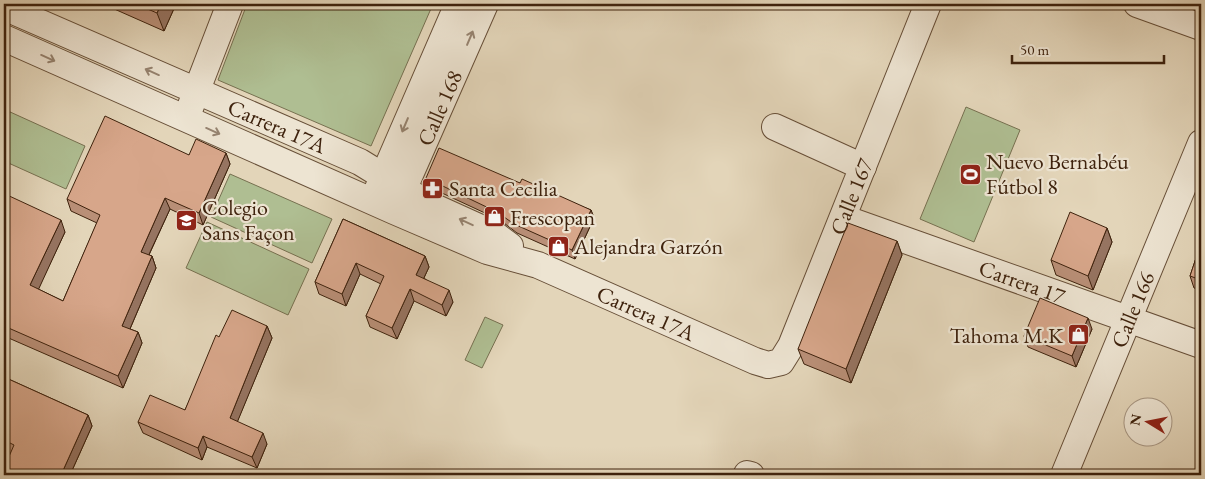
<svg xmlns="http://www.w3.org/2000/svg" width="1205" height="479" viewBox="0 0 1205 479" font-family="'EB Garamond',serif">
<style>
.green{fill:#afbe92;stroke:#767050}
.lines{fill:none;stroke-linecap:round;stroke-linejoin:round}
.minor-casing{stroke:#674f38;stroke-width:28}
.minor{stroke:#ede4d2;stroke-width:26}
.wall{fill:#b98f77;stroke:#3e220d}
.shaded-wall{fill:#967461;stroke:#3e220d}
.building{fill:#d7a68a;stroke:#3e220d}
.oneway{stroke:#968370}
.labels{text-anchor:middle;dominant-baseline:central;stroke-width:4.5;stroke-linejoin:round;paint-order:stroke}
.street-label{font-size:22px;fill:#3e220d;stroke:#ede4d2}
.poi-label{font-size:22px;fill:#3e220d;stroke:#ede4d2;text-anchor:start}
</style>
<rect width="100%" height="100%" fill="#e3d5b9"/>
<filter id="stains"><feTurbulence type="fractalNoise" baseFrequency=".004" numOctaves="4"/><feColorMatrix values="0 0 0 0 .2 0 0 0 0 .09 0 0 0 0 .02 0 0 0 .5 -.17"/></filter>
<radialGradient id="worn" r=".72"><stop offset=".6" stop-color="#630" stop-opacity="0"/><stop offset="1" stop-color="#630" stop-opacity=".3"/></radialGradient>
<!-- green -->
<path class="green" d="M 247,4 L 433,4 L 371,146 L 218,80 Z
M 966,107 L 1020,130 L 974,242 L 920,219 Z
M 8,111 L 85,146 L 66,189 L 4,161 L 4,121 Z
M 230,174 L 332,219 L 312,263 L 211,217 Z
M 207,222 L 309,269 L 288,315 L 186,268 Z
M 485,317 L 503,325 L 482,368 L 465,360 Z"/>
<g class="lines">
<defs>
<g id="minor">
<path d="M 1137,4 L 1201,27"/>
<path id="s1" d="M 4,7 L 360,162 L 430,205 L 494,234 L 510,246"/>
<path id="s2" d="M 4,38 L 394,211 L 487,251 L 538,265 L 755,361 L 768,365 L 781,362 L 791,346 L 928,4"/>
<path d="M 190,108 L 230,4"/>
<path d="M 775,127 L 863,167"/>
<path d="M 377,191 L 458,4"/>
<path id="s3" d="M 397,204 L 485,4"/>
<path id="s4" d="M 843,218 L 1201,345"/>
<path d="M 747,474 L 751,475"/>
<path id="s5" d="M 1064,475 L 1201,143"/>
</g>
</defs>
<!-- minor casing -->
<use href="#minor" class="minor-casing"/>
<!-- minor -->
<use href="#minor" class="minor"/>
</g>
<!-- wall -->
<path class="wall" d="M 103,4 L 176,4 L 164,31 Z
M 226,153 L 230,164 L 203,225 L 170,209 L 149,255 L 152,256 L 156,268 L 130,329 L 138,332 L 142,343 L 123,388 L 4,336 L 4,197 L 65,232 L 38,289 L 63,301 L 97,223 L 71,211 L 67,199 L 189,155 Z
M 426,178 L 520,183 L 591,210 L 594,218 L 575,259 L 517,233 L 500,220 L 429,187 Z
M 343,219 L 425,256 L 429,267 L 424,278 L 453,302 L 446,316 L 414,301 L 397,339 L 370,327 L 366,316 L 381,284 L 360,274 L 346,306 L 319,294 L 315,282 Z
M 1107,228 L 1112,242 L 1093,290 L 1056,275 L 1051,260 Z
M 897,241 L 902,255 L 851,383 L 804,364 L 798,349 Z
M 1201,243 L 1201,290 L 1194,288 L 1190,276 Z
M 267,326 L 272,338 L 237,422 L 267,444 L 257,468 L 207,447 L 202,460 L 143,433 L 138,422 L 185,410 L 219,337 Z
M 1092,329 L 1076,367 L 1028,347 L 1024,336 Z
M 4,377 L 88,415 L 92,426 L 70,475 L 4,475 L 11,453 L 4,450 Z"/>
<!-- shaded-wall -->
<path class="shaded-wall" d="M 161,4 L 176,4 L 164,31 L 157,13 Z
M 226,153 L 230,164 L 203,225 L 199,213 Z
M 165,198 L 170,209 L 145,263 L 141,252 Z
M 591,210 L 594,218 L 575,259 L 572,250 Z
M 61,220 L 65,232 L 35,297 L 30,285 Z
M 1107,228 L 1112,242 L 1093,290 L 1088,276 Z
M 897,241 L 902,255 L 851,383 L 846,369 Z
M 152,256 L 156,268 L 126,338 L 122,326 Z
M 425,256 L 429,267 L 420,286 L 416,275 Z
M 356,263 L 360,274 L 346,306 L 342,294 Z
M 410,289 L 414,301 L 397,339 L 392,328 Z
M 449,290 L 453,302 L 446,316 L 442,305 Z
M 1088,318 L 1092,329 L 1076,367 L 1072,356 Z
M 267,326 L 272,338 L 234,430 L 230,418 Z
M 138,332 L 142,343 L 123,388 L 118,376 Z
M 88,415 L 92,426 L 70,475 L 61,475 Z
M 263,433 L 267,444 L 257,468 L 252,457 Z
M 203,436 L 207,447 L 202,460 L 198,448 Z"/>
<!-- building -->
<path class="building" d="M 136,4 L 161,4 L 157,13 Z
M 105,116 L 189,155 L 196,139 L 226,153 L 199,213 L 165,198 L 141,252 L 152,256 L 122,326 L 138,332 L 118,376 L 4,326 L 4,197 L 5,194 L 61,220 L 30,285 L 63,301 L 100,215 L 67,199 Z
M 439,148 L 520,183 L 522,179 L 591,210 L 572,250 L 514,224 L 497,212 L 426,178 Z
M 1070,212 L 1107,228 L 1088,276 L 1051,260 Z
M 343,219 L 425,256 L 416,275 L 449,290 L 442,305 L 410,289 L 392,328 L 366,316 L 384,276 L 356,263 L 342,294 L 315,282 Z
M 848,223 L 897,241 L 846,369 L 798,349 Z
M 1201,243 L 1201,280 L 1190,276 Z
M 1040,298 L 1088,318 L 1072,356 L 1024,336 Z
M 232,310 L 267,326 L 230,418 L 263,433 L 252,457 L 203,436 L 198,448 L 138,422 L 150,395 L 185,410 L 216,335 L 219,337 Z
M 4,377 L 88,415 L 61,475 L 4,475 L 4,468 L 14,445 L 4,440 Z"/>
<!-- one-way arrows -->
<defs><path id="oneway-shaft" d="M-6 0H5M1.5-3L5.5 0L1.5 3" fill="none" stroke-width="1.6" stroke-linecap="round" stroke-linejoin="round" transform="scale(1.25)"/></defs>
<g class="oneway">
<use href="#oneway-shaft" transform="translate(470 38) rotate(-67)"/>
<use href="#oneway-shaft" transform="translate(48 58) rotate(24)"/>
<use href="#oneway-shaft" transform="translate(152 72) rotate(-156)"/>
<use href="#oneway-shaft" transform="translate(405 125) rotate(113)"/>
<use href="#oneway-shaft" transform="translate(213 131) rotate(24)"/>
<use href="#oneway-shaft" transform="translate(466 222) rotate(-155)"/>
</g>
<!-- icons -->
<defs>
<symbol id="stadium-square" viewBox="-11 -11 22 22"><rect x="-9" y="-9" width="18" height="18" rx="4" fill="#8f2418" stroke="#ede4d2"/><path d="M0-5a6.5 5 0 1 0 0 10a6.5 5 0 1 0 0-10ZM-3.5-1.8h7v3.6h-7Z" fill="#fff"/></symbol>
<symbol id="pharmacy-square" viewBox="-11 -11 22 22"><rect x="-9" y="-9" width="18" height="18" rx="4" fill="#8f2418" stroke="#ede4d2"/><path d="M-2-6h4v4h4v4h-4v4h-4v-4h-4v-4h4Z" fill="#fff"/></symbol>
<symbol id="shop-square" viewBox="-11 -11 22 22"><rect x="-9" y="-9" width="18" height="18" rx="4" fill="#8f2418" stroke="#ede4d2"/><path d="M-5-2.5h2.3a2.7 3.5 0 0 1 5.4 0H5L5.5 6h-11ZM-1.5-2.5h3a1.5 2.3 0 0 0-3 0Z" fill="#fff"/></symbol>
<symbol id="school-square" viewBox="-11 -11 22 22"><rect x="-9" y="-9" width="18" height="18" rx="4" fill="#8f2418" stroke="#ede4d2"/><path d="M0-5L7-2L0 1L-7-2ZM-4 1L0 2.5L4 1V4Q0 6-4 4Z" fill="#fff"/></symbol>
</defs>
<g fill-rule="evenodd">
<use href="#stadium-square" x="958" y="162" width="25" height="25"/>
<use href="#pharmacy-square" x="420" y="176" width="25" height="25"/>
<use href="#shop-square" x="482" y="204" width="25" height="25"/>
<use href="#school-square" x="174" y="208" width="25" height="25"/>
<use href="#shop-square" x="546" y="234" width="25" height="25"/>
<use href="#shop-square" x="1066" y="322" width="25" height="25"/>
</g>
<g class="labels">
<!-- street labels -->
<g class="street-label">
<text stroke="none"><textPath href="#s3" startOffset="105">Calle 168</textPath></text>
<text stroke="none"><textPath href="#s1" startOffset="298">Carrera 17A</textPath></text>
<text stroke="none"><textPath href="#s2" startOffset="1025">Calle 167</textPath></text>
<text stroke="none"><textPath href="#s4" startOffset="190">Carrera 17</textPath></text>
<text stroke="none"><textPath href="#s5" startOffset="179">Calle 166</textPath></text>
<text stroke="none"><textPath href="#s2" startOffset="699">Carrera 17A</textPath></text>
</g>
<!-- poi labels -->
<g class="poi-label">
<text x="986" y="161">Nuevo Bernabéu<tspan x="986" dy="25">Fútbol 8</tspan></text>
<text x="449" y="188">Santa Cecilia</text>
<text x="202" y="207">Colegio<tspan x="202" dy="25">Sans Façon</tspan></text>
<text x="510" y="217">Frescopan</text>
<text x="574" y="246">Alejandra Garzón</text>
<text x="1063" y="335" text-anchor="end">Tahoma M.K</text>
</g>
</g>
<!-- margin -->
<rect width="1205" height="479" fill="none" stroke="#e3d5b9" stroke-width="20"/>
<rect x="5" y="5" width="1195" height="469" fill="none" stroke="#3e220d" stroke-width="2.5"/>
<rect x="10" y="10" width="1185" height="459" fill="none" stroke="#3e220d"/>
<!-- north arrow -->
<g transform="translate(1148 422) rotate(280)"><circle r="24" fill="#ede4d2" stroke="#a79683"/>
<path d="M0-4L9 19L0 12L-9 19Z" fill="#8f2418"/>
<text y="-8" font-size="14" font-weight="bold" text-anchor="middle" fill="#3e220d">N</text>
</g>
<!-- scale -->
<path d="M1012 55v8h152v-8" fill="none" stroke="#3e220d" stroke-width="2.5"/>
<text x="1020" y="55" font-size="15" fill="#3e220d" stroke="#ede4d2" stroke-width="4" paint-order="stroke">50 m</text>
<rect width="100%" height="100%" filter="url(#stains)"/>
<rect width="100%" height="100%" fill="url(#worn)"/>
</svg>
